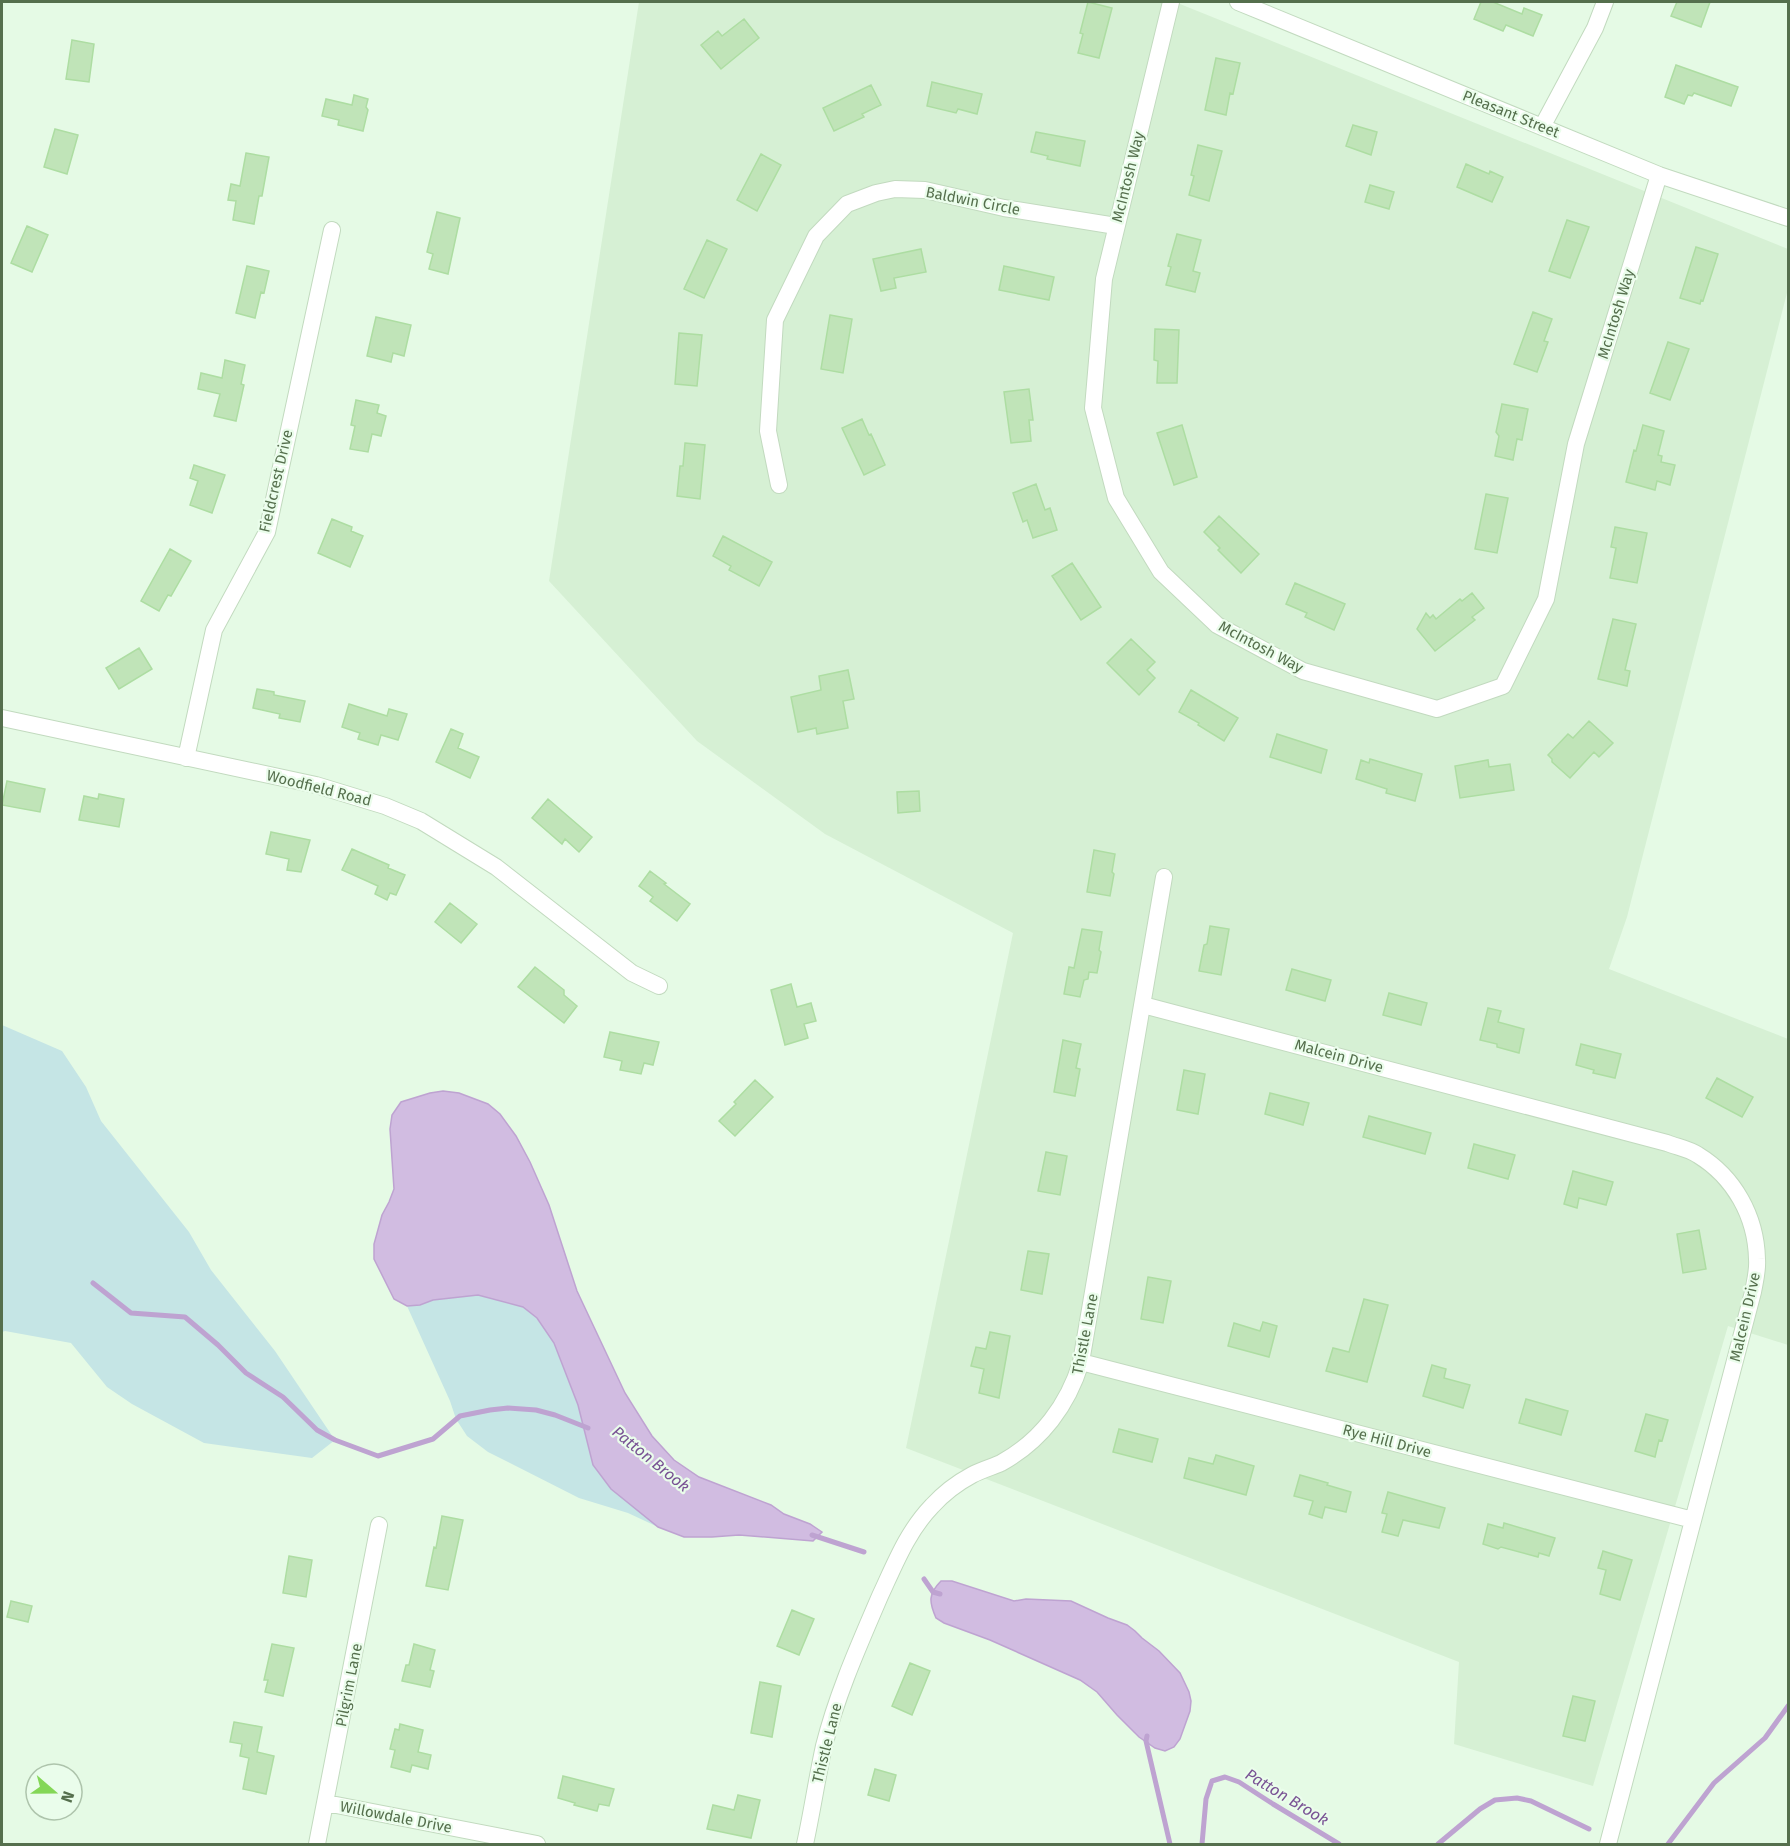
<svg xmlns="http://www.w3.org/2000/svg" width="1790" height="1846" viewBox="0 0 1790 1846" font-family="'Fira Sans',sans-serif">
<style>
.residential{fill:#d6f0d4}
.green{fill:#c5e5e5}
.water{fill:#d1bce1;stroke:#bea3d1;stroke-width:1.5}
.lines{fill:none;stroke-linecap:round;stroke-linejoin:round}
.stream{stroke:#bea3d1;stroke-width:5}
.building{fill:#c0e4b8;stroke:#addda2;stroke-width:1.5}
.minor-casing{stroke:#c2dabf;stroke-width:18}
.minor{stroke:#fff;stroke-width:16}
.labels{text-anchor:middle;dominant-baseline:central;stroke-width:4.5;stroke-linejoin:round;paint-order:stroke}
.street-label{font-size:15px;fill:#556f4d;stroke:#eafdeb}
.water-label{font-size:16px;font-style:italic;fill:#795394;stroke:#eafdeb}
</style>
<rect width="100%" height="100%" fill="#e5fae5"/>
<!-- residential -->
<path class="residential" d="M 639,2 L 1175,2 L 1788,249 L 1788,289 L 1627,917 L 1609,969 L 1788,1039 L 1788,1345 L 1728,1326 L 1593,1786 L 1454,1744 L 1459,1662 L 906,1448 L 1013,933 L 825,834 L 697,741 L 549,581 Z"/>
<!-- green -->
<path class="green" d="M 2,1025 L 62,1051 L 86,1087 L 101,1121 L 189,1232 L 211,1270 L 275,1351 L 335,1440 L 312,1458 L 204,1443 L 132,1404 L 107,1387 L 71,1343 L 5,1331 L 2,1332 Z
M 478,1295 L 523,1307 L 537,1318 L 554,1343 L 578,1405 L 593,1465 L 611,1489 L 658,1527 L 628,1513 L 579,1498 L 488,1452 L 467,1436 L 456,1419 L 450,1401 L 407,1306 L 420,1305 L 433,1300 Z"/>
<!-- water -->
<path class="water" d="M 443,1091 L 459,1093 L 488,1104 L 500,1114 L 516,1136 L 530,1162 L 549,1205 L 577,1291 L 625,1393 L 652,1436 L 674,1460 L 699,1477 L 771,1505 L 784,1514 L 810,1524 L 822,1532 L 813,1541 L 739,1535 L 712,1537 L 684,1537 L 658,1527 L 611,1489 L 593,1465 L 578,1405 L 554,1343 L 537,1318 L 523,1307 L 478,1295 L 433,1300 L 420,1305 L 407,1306 L 394,1299 L 374,1259 L 374,1244 L 382,1215 L 389,1202 L 394,1189 L 390,1129 L 392,1115 L 401,1102 L 430,1093 Z
M 941,1581 L 952,1581 L 1014,1601 L 1026,1599 L 1071,1601 L 1108,1618 L 1127,1625 L 1135,1631 L 1142,1638 L 1159,1651 L 1180,1673 L 1189,1692 L 1191,1701 L 1190,1711 L 1180,1739 L 1174,1747 L 1165,1751 L 1155,1748 L 1139,1737 L 1117,1715 L 1097,1692 L 1080,1680 L 990,1640 L 944,1623 L 936,1618 C 929,1602 928,1594 941,1581 Z"/>
<g class="lines">
<!-- stream -->
<path class="stream" d="M 93,1283 L 131,1313 L 185,1317 L 218,1345 L 246,1373 L 283,1397 L 317,1430 L 335,1440 L 378,1456 L 433,1439 L 460,1416 L 490,1410 L 508,1408 L 536,1410 L 555,1415 L 588,1428
M 812,1535 L 864,1552
M 924,1579 L 933,1592 L 940,1594
M 1147,1736 L 1146,1741 L 1170,1844
M 1202,1844 L 1206,1799 L 1212,1781 L 1225,1777 L 1239,1782 L 1273,1804 L 1339,1844
M 1438,1844 L 1480,1809 L 1495,1800 L 1517,1798 L 1531,1801 L 1589,1829
M 1668,1844 L 1714,1783 L 1765,1738 L 1788,1706"/>
</g>
<!-- building -->
<path class="building" d="M 1088,2 L 1112,8 L 1099,58 L 1078,53 L 1083,34 L 1080,33 Z
M 1481,2 L 1493,2 L 1522,14 L 1524,8 L 1542,15 L 1533,36 L 1506,25 L 1503,31 L 1474,19 Z
M 1677,2 L 1710,2 L 1701,27 L 1671,16 Z
M 744,19 L 759,38 L 721,69 L 701,45 L 718,31 L 722,36 Z
M 72,40 L 94,44 L 89,82 L 66,79 Z
M 1216,58 L 1240,63 L 1233,94 L 1230,93 L 1226,115 L 1205,110 Z
M 1676,65 L 1738,87 L 1731,106 L 1694,93 L 1692,96 L 1688,95 L 1684,104 L 1665,97 Z
M 932,82 L 982,94 L 977,114 L 958,109 L 956,113 L 927,106 Z
M 871,85 L 881,105 L 862,114 L 864,117 L 834,131 L 823,108 Z
M 354,95 L 368,99 L 366,107 L 368,110 L 363,131 L 338,125 L 339,120 L 322,116 L 326,99 L 352,105 Z
M 1353,125 L 1377,132 L 1371,155 L 1346,146 Z
M 55,129 L 78,135 L 67,174 L 44,167 Z
M 1036,132 L 1085,141 L 1080,166 L 1047,159 L 1048,156 L 1031,152 Z
M 1198,145 L 1222,151 L 1209,201 L 1189,195 L 1194,176 L 1191,175 Z
M 246,153 L 269,157 L 262,196 L 259,196 L 254,224 L 233,220 L 236,201 L 228,200 L 231,184 L 240,186 Z
M 761,154 L 781,165 L 757,211 L 737,200 Z
M 1466,164 L 1489,174 L 1490,171 L 1503,177 L 1492,202 L 1457,187 Z
M 1370,185 L 1394,192 L 1389,209 L 1365,202 Z
M 437,212 L 460,218 L 448,274 L 429,269 L 433,254 L 427,252 Z
M 1567,220 L 1589,227 L 1570,278 L 1549,271 Z
M 27,226 L 48,235 L 32,272 L 11,263 Z
M 1177,234 L 1201,240 L 1193,271 L 1200,273 L 1195,292 L 1166,285 L 1171,267 L 1168,266 Z
M 707,240 L 727,249 L 704,298 L 684,289 Z
M 1696,247 L 1718,254 L 1703,301 L 1701,300 L 1700,304 L 1680,298 Z
M 921,249 L 926,272 L 894,278 L 896,288 L 881,291 L 873,259 Z
M 247,266 L 269,271 L 264,293 L 261,292 L 255,318 L 236,313 Z
M 1004,266 L 1054,277 L 1049,300 L 999,290 Z
M 1533,312 L 1552,319 L 1544,341 L 1548,342 L 1537,372 L 1514,364 Z
M 830,315 L 852,319 L 843,373 L 821,369 Z
M 376,317 L 411,325 L 404,356 L 393,353 L 391,362 L 367,356 Z
M 1155,329 L 1179,330 L 1177,383 L 1157,383 L 1158,361 L 1154,360 Z
M 679,333 L 702,335 L 697,386 L 675,384 Z
M 1668,342 L 1689,349 L 1670,400 L 1650,393 Z
M 225,360 L 245,365 L 241,384 L 244,385 L 236,421 L 214,416 L 220,394 L 198,389 L 201,373 L 222,378 Z
M 1029,389 L 1033,420 L 1029,420 L 1031,441 L 1011,443 L 1004,392 Z
M 356,400 L 379,405 L 377,413 L 386,416 L 381,436 L 372,434 L 368,452 L 350,449 L 355,426 L 351,425 Z
M 1502,404 L 1528,409 L 1522,440 L 1517,439 L 1513,460 L 1495,456 L 1499,436 L 1496,432 Z
M 862,419 L 869,435 L 871,434 L 885,465 L 864,475 L 842,428 Z
M 1182,425 L 1197,477 L 1174,485 L 1157,433 Z
M 1643,425 L 1664,431 L 1658,455 L 1662,456 L 1661,462 L 1675,465 L 1670,485 L 1657,481 L 1655,490 L 1626,482 L 1634,450 L 1636,451 Z
M 685,443 L 705,445 L 700,499 L 677,496 L 680,466 L 683,466 Z
M 194,465 L 225,475 L 212,513 L 190,505 L 198,481 L 190,478 Z
M 1036,484 L 1045,510 L 1050,508 L 1057,530 L 1033,538 L 1027,520 L 1023,522 L 1013,493 Z
M 1486,494 L 1508,498 L 1497,553 L 1475,549 Z
M 1219,516 L 1259,554 L 1241,573 L 1218,550 L 1220,548 L 1204,532 Z
M 332,519 L 352,527 L 351,531 L 363,536 L 350,567 L 318,553 Z
M 1615,527 L 1647,533 L 1637,583 L 1610,578 L 1616,548 L 1611,547 Z
M 723,536 L 772,562 L 759,586 L 729,570 L 731,566 L 713,556 Z
M 170,549 L 191,561 L 171,596 L 168,595 L 159,611 L 141,601 Z
M 1072,563 L 1101,607 L 1081,620 L 1052,576 Z
M 1295,583 L 1345,604 L 1334,630 L 1305,617 L 1307,613 L 1286,604 Z
M 1472,593 L 1484,608 L 1472,617 L 1475,620 L 1435,651 L 1417,629 L 1426,613 L 1430,618 L 1433,615 L 1436,619 L 1460,599 L 1462,601 Z
M 1613,619 L 1636,624 L 1625,670 L 1630,671 L 1627,686 L 1598,679 Z
M 1131,639 L 1155,662 L 1147,670 L 1155,678 L 1139,695 L 1107,663 Z
M 139,648 L 152,669 L 119,689 L 106,668 Z
M 848,670 L 854,699 L 843,701 L 848,728 L 817,734 L 816,728 L 798,732 L 791,697 L 821,690 L 819,676 Z
M 257,689 L 274,692 L 274,695 L 305,701 L 300,722 L 279,718 L 280,714 L 253,708 Z
M 1191,690 L 1238,718 L 1224,741 L 1198,725 L 1199,723 L 1179,712 Z
M 349,704 L 387,716 L 389,709 L 407,714 L 398,740 L 381,735 L 378,745 L 358,739 L 360,733 L 342,727 Z
M 1589,721 L 1613,743 L 1599,757 L 1594,752 L 1570,778 L 1552,762 L 1552,759 L 1548,755 L 1568,734 L 1573,738 Z
M 451,729 L 463,734 L 458,748 L 479,757 L 470,778 L 436,762 Z
M 1277,734 L 1327,750 L 1321,773 L 1270,757 Z
M 1370,759 L 1422,774 L 1415,801 L 1386,793 L 1387,789 L 1356,779 L 1361,760 L 1369,763 Z
M 1488,760 L 1489,767 L 1510,764 L 1514,790 L 1460,798 L 1455,766 Z
M 7,781 L 45,789 L 40,812 L 2,805 Z
M 919,791 L 920,811 L 898,813 L 897,792 Z
M 99,794 L 124,799 L 119,827 L 79,820 L 84,796 L 98,799 Z
M 548,799 L 592,837 L 579,852 L 565,839 L 562,844 L 532,818 Z
M 271,832 L 310,840 L 301,872 L 287,870 L 289,859 L 266,854 Z
M 352,849 L 389,865 L 388,868 L 405,875 L 396,895 L 390,893 L 387,900 L 375,894 L 378,886 L 342,870 Z
M 1094,850 L 1115,854 L 1112,872 L 1114,874 L 1110,896 L 1087,892 Z
M 650,871 L 666,883 L 664,884 L 690,904 L 677,921 L 650,901 L 653,897 L 639,886 Z
M 450,903 L 477,924 L 461,943 L 435,922 Z
M 1210,926 L 1229,929 L 1221,975 L 1199,971 L 1204,945 L 1207,944 Z
M 1082,929 L 1102,932 L 1099,950 L 1101,952 L 1097,973 L 1089,972 L 1088,979 L 1084,980 L 1080,997 L 1064,994 L 1069,967 L 1074,968 Z
M 535,967 L 564,990 L 564,995 L 577,1006 L 564,1023 L 518,987 Z
M 1292,969 L 1331,980 L 1325,1001 L 1286,990 Z
M 791,984 L 797,1007 L 811,1003 L 816,1021 L 804,1024 L 808,1038 L 785,1045 L 771,990 Z
M 1389,993 L 1427,1003 L 1421,1025 L 1383,1015 Z
M 1488,1008 L 1501,1011 L 1498,1022 L 1524,1029 L 1519,1053 L 1497,1047 L 1497,1044 L 1480,1040 Z
M 610,1032 L 659,1042 L 653,1065 L 644,1063 L 641,1074 L 620,1070 L 622,1061 L 604,1057 Z
M 1063,1040 L 1081,1044 L 1076,1068 L 1080,1069 L 1075,1096 L 1054,1092 Z
M 1581,1044 L 1621,1054 L 1615,1078 L 1593,1073 L 1594,1070 L 1576,1065 Z
M 1184,1070 L 1205,1074 L 1198,1114 L 1177,1110 Z
M 1717,1078 L 1753,1097 L 1742,1117 L 1706,1098 Z
M 755,1080 L 773,1097 L 735,1136 L 719,1121 L 736,1104 L 734,1102 Z
M 1270,1093 L 1309,1103 L 1303,1125 L 1265,1114 Z
M 1369,1116 L 1431,1133 L 1425,1154 L 1363,1137 Z
M 1474,1144 L 1515,1155 L 1508,1179 L 1468,1168 Z
M 1046,1152 L 1067,1156 L 1060,1195 L 1038,1191 Z
M 1573,1171 L 1613,1182 L 1606,1205 L 1579,1198 L 1577,1208 L 1564,1204 Z
M 1699,1230 L 1706,1269 L 1683,1273 L 1677,1234 Z
M 1028,1251 L 1049,1254 L 1042,1294 L 1021,1290 Z
M 1148,1277 L 1171,1281 L 1163,1323 L 1141,1319 Z
M 1364,1299 L 1388,1305 L 1367,1382 L 1326,1371 L 1333,1348 L 1349,1352 Z
M 1263,1322 L 1277,1326 L 1269,1357 L 1228,1346 L 1234,1323 L 1260,1331 Z
M 990,1332 L 1010,1336 L 999,1398 L 979,1393 L 984,1369 L 971,1366 L 976,1347 L 986,1349 Z
M 1432,1365 L 1446,1369 L 1444,1378 L 1470,1385 L 1463,1408 L 1423,1396 Z
M 1526,1399 L 1568,1411 L 1561,1435 L 1519,1423 Z
M 1646,1414 L 1668,1420 L 1662,1441 L 1659,1440 L 1655,1457 L 1635,1451 Z
M 1119,1429 L 1158,1439 L 1152,1462 L 1113,1452 Z
M 1216,1455 L 1254,1466 L 1246,1495 L 1184,1478 L 1189,1458 L 1213,1464 Z
M 1300,1475 L 1328,1483 L 1327,1485 L 1351,1492 L 1346,1512 L 1325,1507 L 1322,1518 L 1309,1514 L 1313,1501 L 1294,1496 Z
M 1388,1492 L 1445,1508 L 1439,1528 L 1403,1520 L 1398,1536 L 1382,1532 L 1387,1514 L 1382,1513 Z
M 442,1516 L 463,1520 L 448,1590 L 426,1586 L 434,1547 L 436,1548 Z
M 1504,1523 L 1555,1538 L 1549,1556 L 1539,1553 L 1538,1557 L 1501,1547 L 1498,1549 L 1483,1544 L 1488,1524 L 1503,1528 Z
M 1603,1551 L 1632,1560 L 1620,1600 L 1600,1594 L 1606,1570 L 1598,1568 Z
M 289,1556 L 312,1560 L 306,1597 L 283,1593 Z
M 11,1601 L 32,1606 L 28,1622 L 7,1617 Z
M 792,1610 L 814,1619 L 799,1655 L 777,1646 Z
M 272,1644 L 294,1648 L 283,1696 L 265,1692 L 268,1680 L 264,1680 Z
M 414,1644 L 435,1650 L 430,1670 L 434,1671 L 430,1687 L 402,1681 L 406,1665 L 409,1665 Z
M 910,1663 L 930,1671 L 912,1715 L 892,1706 Z
M 760,1682 L 781,1686 L 772,1737 L 751,1733 Z
M 1573,1696 L 1595,1701 L 1585,1741 L 1563,1736 Z
M 234,1722 L 262,1727 L 257,1752 L 274,1756 L 266,1794 L 243,1789 L 249,1758 L 240,1756 L 242,1744 L 230,1742 Z
M 400,1724 L 423,1730 L 418,1752 L 431,1755 L 428,1769 L 412,1765 L 410,1772 L 391,1767 L 395,1750 L 390,1749 L 395,1729 L 399,1730 Z
M 875,1769 L 896,1775 L 889,1801 L 868,1795 Z
M 563,1776 L 614,1789 L 609,1806 L 599,1804 L 597,1811 L 574,1805 L 575,1803 L 558,1798 Z
M 738,1795 L 760,1800 L 751,1838 L 707,1829 L 713,1805 L 734,1810 Z"/>
<g class="lines">
<defs>
<path id="minor" d="M 1171,2 L 1104,279 L 1093,408 L 1116,498 L 1161,572 L 1217,625 L 1303,671 L 1437,709 L 1503,686 L 1546,599 L 1576,444 L 1659,175
M 1238,2 L 1659,175 L 1788,218
M 1542,127 L 1595,28 L 1605,2
M 779,485 L 768,431 L 775,320 L 816,236 L 847,204 L 876,193 L 895,189 L 925,190 L 1004,208 L 1116,226
M 2,718 L 316,785 L 385,806 L 421,821 L 496,867 L 632,973 L 659,986
M 186,758 L 214,630 L 267,532 L 332,230
M 1143,1005 L 1667,1143 C 1677,1147 1689,1149 1698,1155 C 1734,1177 1756,1216 1757,1259 C 1758,1270 1755,1281 1753,1292 L 1608,1844
M 1081,1362 L 1693,1520
M 326,1803 L 537,1844
M 317,1844 L 379,1525
M 805,1844 C 812,1812 817,1778 824,1746 C 837,1694 859,1645 880,1596 C 895,1564 907,1532 932,1506 C 943,1494 957,1483 972,1475 C 981,1470 992,1467 1001,1463 C 1041,1441 1068,1405 1081,1362 L 1164,877"/>
</defs>
<!-- minor casing -->
<use href="#minor" class="minor-casing"/>
<!-- minor -->
<use href="#minor" class="minor"/>
</g>
<g class="labels">
<!-- street labels -->
<g class="street-label">
<text transform="translate(1511 114) rotate(22)">Pleasant Street</text>
<text transform="translate(1128 177) rotate(-76)">McIntosh Way</text>
<text transform="translate(973 201) rotate(11)">Baldwin Circle</text>
<text transform="translate(1616 314) rotate(-73)">McIntosh Way</text>
<text transform="translate(276 481) rotate(-77)">Fieldcrest Drive</text>
<text transform="translate(1261 647) rotate(28)">McIntosh Way</text>
<text transform="translate(319 788) rotate(14)">Woodfield Road</text>
<text transform="translate(1339 1056) rotate(15)">Malcein Drive</text>
<text transform="translate(1745 1317) rotate(-77)">Malcein Drive</text>
<text transform="translate(1085 1334) rotate(-79)">Thistle Lane</text>
<text transform="translate(1387 1441) rotate(15)">Rye Hill Drive</text>
<text transform="translate(349 1685) rotate(-79)">Pilgrim Lane</text>
<text transform="translate(827 1743) rotate(-76)">Thistle Lane</text>
<text transform="translate(396 1817) rotate(11)">Willowdale Drive</text>
</g>
<!-- water labels -->
<g class="water-label">
<text transform="translate(651 1459) rotate(39)">Patton Brook</text>
<text transform="translate(1287 1797) rotate(31)">Patton Brook</text>
</g>
</g>
<!-- border -->
<rect width="1790" height="1846" fill="none" stroke="#556f4d" stroke-width="6"/>
<!-- north arrow -->
<g transform="translate(54 1792) rotate(110)"><circle r="28" fill="#eafdeb" stroke="#aec4ac" stroke-width="1.5"/>
<path d="M0-4.5L10 22L0 15L-10 22Z" fill="#84d757"/>
<text y="-9" font-size="16" font-weight="bold" text-anchor="middle" fill="#556f4d">N</text>
</g>
</svg>
